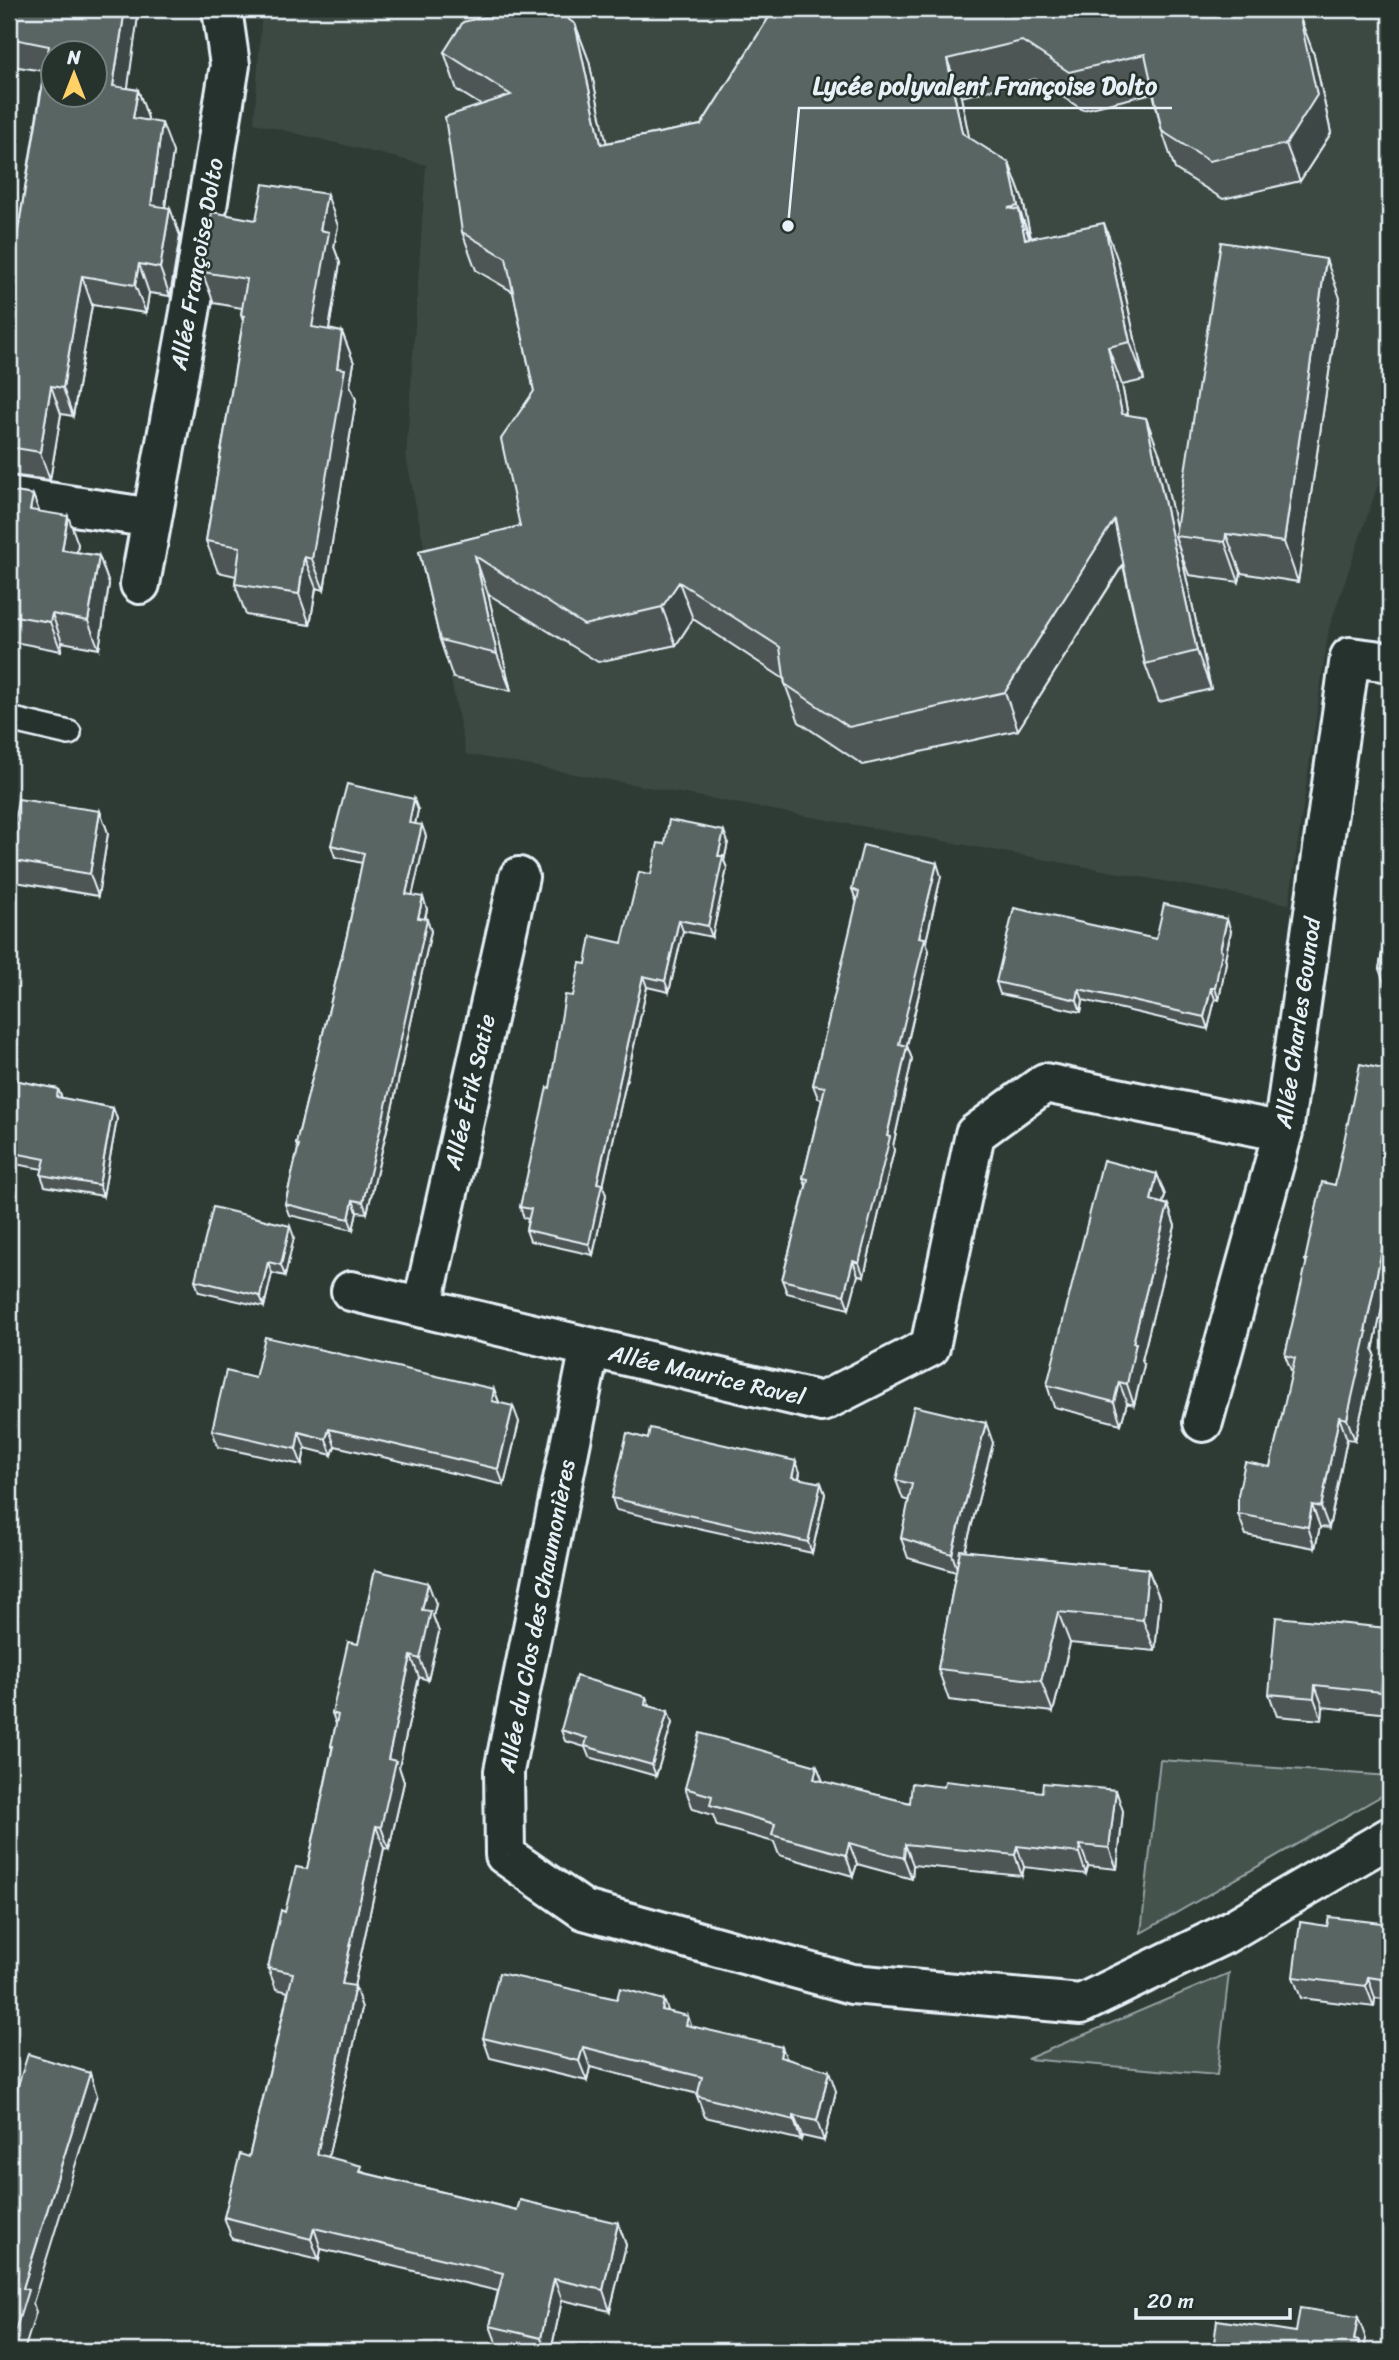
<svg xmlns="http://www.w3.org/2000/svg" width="1399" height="2360" viewBox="0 0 1399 2360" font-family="Sriracha,sans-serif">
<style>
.built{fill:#3b4843}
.green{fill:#45524e;stroke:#96a2a3;stroke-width:2}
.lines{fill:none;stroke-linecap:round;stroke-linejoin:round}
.lane-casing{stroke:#e8f1f8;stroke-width:28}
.street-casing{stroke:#e8f1f8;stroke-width:44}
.lane{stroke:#26332d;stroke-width:23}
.street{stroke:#26332d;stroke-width:38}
.wall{fill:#4d5755;stroke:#e8f1f8;stroke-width:2}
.shaded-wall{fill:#3e4745;stroke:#e8f1f8;stroke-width:2}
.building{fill:#596563;stroke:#e8f1f8;stroke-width:2;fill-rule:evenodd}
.labels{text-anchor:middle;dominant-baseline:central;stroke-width:5;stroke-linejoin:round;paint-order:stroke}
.street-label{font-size:23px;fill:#e8f1f8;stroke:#26332d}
.leader{fill:none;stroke:#e8f1f8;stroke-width:2.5}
.callout-dot{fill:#e8f1f8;stroke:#26332d;stroke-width:2.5}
.callout-label{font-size:24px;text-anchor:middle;font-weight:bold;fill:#e8f1f8;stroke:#26332d;stroke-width:5;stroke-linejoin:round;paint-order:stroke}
</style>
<rect width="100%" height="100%" fill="#2e3b35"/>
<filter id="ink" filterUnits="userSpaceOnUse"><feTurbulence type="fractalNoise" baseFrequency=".0143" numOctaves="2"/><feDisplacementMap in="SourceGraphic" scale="14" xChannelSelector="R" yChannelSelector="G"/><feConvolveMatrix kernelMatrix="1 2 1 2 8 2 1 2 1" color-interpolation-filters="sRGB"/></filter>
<g filter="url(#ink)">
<!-- built -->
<path class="built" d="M 262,9 L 1390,9 L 1390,437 L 1380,479 L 1329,628 L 1289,904 L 466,754 L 406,457 L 426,165 L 254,123 Z"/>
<!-- green -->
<path class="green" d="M 1160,1760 L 1390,1776 L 1390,1791 L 1141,1933 Z
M 1229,1973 L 1217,2075 L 1027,2059 Z"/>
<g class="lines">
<defs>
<path id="lane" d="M 9,719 L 69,733"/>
<path id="street" d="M 9,496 L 152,518
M 140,584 L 190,312 L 230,65 L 222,9
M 351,1291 L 822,1402 L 930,1347 L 975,1134 L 1045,1083 L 1283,1132
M 422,1308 L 519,877
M 590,1347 L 504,1771 L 505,1855 L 584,1910 L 852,1984 L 1081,2004 L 1223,1935 L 1390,1837
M 1203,1422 L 1283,1132 L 1350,657 L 1390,662"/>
</defs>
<!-- lane casing -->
<use href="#lane" class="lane-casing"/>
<!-- street casing -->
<use href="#street" class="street-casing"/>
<!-- lane -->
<use href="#lane" class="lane"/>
<!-- street -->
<use href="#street" class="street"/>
</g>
<!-- wall -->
<path class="wall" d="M 9,9 L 139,9 L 127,88 L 138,90 L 148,118 L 147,121 L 173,152 L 165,207 L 180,236 L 170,296 L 149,293 L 146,313 L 92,305 L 73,416 L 61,414 L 50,480 L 9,475 L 9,285 L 44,71 L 12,66 L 9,56 Z
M 771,14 L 1300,18 L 1314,55 L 1331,133 L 1300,181 L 1223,199 L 1175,169 L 1162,131 L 1153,93 L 1083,110 L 1035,79 L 961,97 L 969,138 L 1009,163 L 1023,201 L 1031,238 L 1118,261 L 1144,380 L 1122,385 L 1128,415 L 1160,455 L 1176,529 L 1340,298 L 1298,582 L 1241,573 L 1239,582 L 1189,575 L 1181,554 L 1211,689 L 1159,702 L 1145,664 L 1123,565 L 1018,730 L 863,765 L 799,722 L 785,684 L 784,679 L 693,619 L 676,645 L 598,662 L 488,594 L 511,691 L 453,678 L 440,640 L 419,551 L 520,526 L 534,391 L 513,292 L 476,270 L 462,232 L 481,105 L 457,90 L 444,52 L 575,24 L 589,61 L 606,143 L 701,125 Z
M 256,220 L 338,226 L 334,247 L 340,263 L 329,329 L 342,332 L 354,363 L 350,385 L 356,400 L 324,590 L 316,588 L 310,625 L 246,615 L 235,584 L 236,576 L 218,572 L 206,541 L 243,321 L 241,315 L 242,308 L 214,303 L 202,272 Z
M 9,491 L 33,495 L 39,511 L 78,544 L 77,552 L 99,556 L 109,584 L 99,649 L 62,642 L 61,651 L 9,641 Z
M 418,810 L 415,824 L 426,836 L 412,895 L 427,909 L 425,919 L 431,931 L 394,1100 L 367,1213 L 357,1212 L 353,1230 L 289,1215 L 285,1204 L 298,1149 L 296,1144 L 347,935 L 362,863 L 335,857 L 331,845 Z
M 100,811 L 108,833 L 98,896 L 16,882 L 9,862 L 9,857 Z
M 728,842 L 724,861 L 727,868 L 712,937 L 683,931 L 669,992 L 647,987 L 603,1186 L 606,1195 L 593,1255 L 530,1241 L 526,1230 L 528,1219 L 524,1218 L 520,1207 L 573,996 L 586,964 L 622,943 L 665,844 Z
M 941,876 L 926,941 L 929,951 L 907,1046 L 912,1059 L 893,1146 L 894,1150 L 864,1276 L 858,1275 L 849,1309 L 787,1293 L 782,1280 L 806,1186 L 803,1178 L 822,1099 L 818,1098 L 813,1085 L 857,903 L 852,889 Z
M 1390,911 L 1390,991 L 1387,990 L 1379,969 Z
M 1231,931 L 1225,958 L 1226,962 L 1219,1000 L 1215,999 L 1208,1029 L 1083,1000 L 1081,1012 L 1000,994 L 996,982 L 1156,939 Z
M 1390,1031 L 1390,1270 L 1373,1350 L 1375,1354 L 1355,1440 L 1347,1439 L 1329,1528 L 1320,1527 L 1315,1548 L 1246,1535 L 1238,1514 L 1270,1467 L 1292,1373 L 1285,1355 L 1307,1264 L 1305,1260 L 1335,1185 L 1383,1069 Z
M 9,1079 L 58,1089 L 62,1098 L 113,1108 L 117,1119 L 103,1196 L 45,1186 L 41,1175 L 43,1169 L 9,1163 Z
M 1157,1174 L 1165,1195 L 1163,1203 L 1168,1205 L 1175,1226 L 1142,1360 L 1144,1365 L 1134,1405 L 1127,1403 L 1121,1424 L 1054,1407 L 1047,1385 Z
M 294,1237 L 285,1276 L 272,1273 L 264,1307 L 199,1292 L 195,1280 Z
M 255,1378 L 494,1389 L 499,1402 L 519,1422 L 504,1485 L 335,1446 L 332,1455 L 305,1448 L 302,1465 L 218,1447 L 212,1430 Z
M 648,1439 L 800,1472 L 799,1479 L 821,1483 L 825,1494 L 812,1553 L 616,1510 L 612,1498 Z
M 993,1443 L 965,1551 L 1148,1569 L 1160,1600 L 1155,1651 L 1070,1643 L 1053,1712 L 949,1700 L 938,1669 L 956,1572 L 908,1558 L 901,1538 L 909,1501 L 903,1499 L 896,1480 Z
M 436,1604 L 433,1616 L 439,1632 L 428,1680 L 419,1677 L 399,1767 L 404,1782 L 389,1849 L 384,1848 L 354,1986 L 362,2008 L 328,2157 L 365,2173 L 517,2210 L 618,2223 L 626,2245 L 610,2311 L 562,2300 L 551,2351 L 517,2351 L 498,2347 L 490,2326 L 498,2291 L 321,2249 L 319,2260 L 232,2239 L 224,2217 L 249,2157 L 288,1992 L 276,1989 L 268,1968 L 285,1912 L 307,1869 L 332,1749 L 331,1746 L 336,1724 L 332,1713 L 358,1644 Z
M 1387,1628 L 1390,1635 L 1390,1701 L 1389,1714 L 1323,1707 L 1322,1720 L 1277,1716 L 1269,1694 Z
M 646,1697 L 650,1706 L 672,1723 L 656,1776 L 589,1757 L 585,1747 L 565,1741 L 561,1730 Z
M 817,1766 L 823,1782 L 910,1803 L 1123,1811 L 1117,1869 L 1088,1866 L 1086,1874 L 1024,1867 L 1022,1876 L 913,1865 L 912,1879 L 857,1864 L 853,1876 L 779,1855 L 774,1842 L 717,1826 L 713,1815 L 693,1809 L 685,1788 Z
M 1390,1924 L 1390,2000 L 1375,1998 L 1374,2007 L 1301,1998 L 1293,1977 L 1327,1926 Z
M 668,2011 L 691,2026 L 786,2058 L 836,2091 L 824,2141 L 802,2136 L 801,2140 L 705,2117 L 697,2096 L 698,2094 L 590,2067 L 587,2081 L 490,2058 L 483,2038 Z"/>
<!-- shaded-wall -->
<path class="shaded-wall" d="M 125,9 L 139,9 L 124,115 L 113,86 Z
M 1300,18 L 1314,55 L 1331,133 L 1300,181 L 1286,144 Z
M 575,24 L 589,61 L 615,182 L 601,144 Z
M 947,59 L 961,97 L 976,171 L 962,133 Z
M 138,90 L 148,118 L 143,146 L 133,118 Z
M 162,123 L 173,152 L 161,233 L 151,205 Z
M 1009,163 L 1023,201 L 1032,243 L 1018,206 Z
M 327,194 L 338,226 L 334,247 L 340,263 L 324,358 L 312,327 L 320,230 Z
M 170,208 L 180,236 L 170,296 L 160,268 Z
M 1019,210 L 1033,248 L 1025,239 Z
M 1104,223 L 1118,261 L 1144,380 L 1130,342 Z
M 1326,259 L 1340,298 L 1298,582 L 1284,542 Z
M 139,264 L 149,293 L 146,313 L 135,285 Z
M 82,276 L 92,305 L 73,416 L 63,388 Z
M 342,332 L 354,363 L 350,385 L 356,400 L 324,590 L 312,559 L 337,368 Z
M 1108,347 L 1122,385 L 1135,452 L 1122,414 Z
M 51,386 L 61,414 L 50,480 L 40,452 Z
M 1146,418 L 1160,455 L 1178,536 L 1175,536 L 1181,554 L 1211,689 L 1197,651 Z
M 33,495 L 43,523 L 30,510 Z
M 68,516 L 78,544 L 72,578 L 62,550 Z
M 1114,520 L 1127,558 L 1018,730 L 1005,692 Z
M 1226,534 L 1241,573 L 1239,582 L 1225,542 Z
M 99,556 L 109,584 L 99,649 L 88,621 Z
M 475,556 L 488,594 L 511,691 L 497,654 Z
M 304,557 L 316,588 L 310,625 L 299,594 Z
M 679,582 L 693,619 L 676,645 L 662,607 Z
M 52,614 L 62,642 L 61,651 L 50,622 Z
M 414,799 L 418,810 L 413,834 L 409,823 Z
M 100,811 L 108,833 L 98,896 L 90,874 Z
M 422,825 L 426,836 L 410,905 L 406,894 Z
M 724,831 L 728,842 L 724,861 L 727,868 L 712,937 L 708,926 L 718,856 Z
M 937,863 L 941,876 L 926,941 L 929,951 L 904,1057 L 899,1044 L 919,937 Z
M 423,897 L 427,909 L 422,929 L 418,918 Z
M 427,919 L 431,931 L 394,1100 L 367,1213 L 363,1202 Z
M 1227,919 L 1231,931 L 1225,958 L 1226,962 L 1219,1000 L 1215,988 L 1220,950 Z
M 679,920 L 683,931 L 669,992 L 665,981 Z
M 643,976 L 647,987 L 603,1186 L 606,1195 L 593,1255 L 589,1244 L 597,1183 Z
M 1211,988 L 1215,999 L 1208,1029 L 1204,1017 Z
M 1079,989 L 1083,1000 L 1081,1012 L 1077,1000 Z
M 907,1046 L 912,1059 L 893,1146 L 894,1150 L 864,1276 L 859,1263 Z
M 113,1108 L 117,1119 L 103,1196 L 99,1185 Z
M 1157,1174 L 1165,1195 L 1158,1221 L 1151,1200 Z
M 353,1200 L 357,1212 L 353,1230 L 349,1219 Z
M 1168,1205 L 1175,1226 L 1142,1360 L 1144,1365 L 1134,1405 L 1127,1384 L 1133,1343 Z
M 1390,1211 L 1390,1270 L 1373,1350 L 1375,1354 L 1355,1440 L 1347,1419 Z
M 290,1226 L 294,1237 L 285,1276 L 281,1265 Z
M 853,1261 L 858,1275 L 849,1309 L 844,1295 Z
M 268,1262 L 272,1273 L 264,1307 L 260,1296 Z
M 1119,1382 L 1127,1403 L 1121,1424 L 1114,1402 Z
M 494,1389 L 500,1405 L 492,1401 Z
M 513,1406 L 519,1422 L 504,1485 L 498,1469 Z
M 1339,1417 L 1347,1439 L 1329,1528 L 1321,1507 Z
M 986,1423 L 993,1443 L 959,1574 L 952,1554 Z
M 329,1429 L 335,1446 L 332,1455 L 326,1439 Z
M 299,1432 L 305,1448 L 302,1465 L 296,1449 Z
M 796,1461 L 800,1472 L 796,1488 L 792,1477 Z
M 821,1483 L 825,1494 L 812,1553 L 808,1542 Z
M 1312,1505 L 1320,1527 L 1315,1548 L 1308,1527 Z
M 1148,1569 L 1160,1600 L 1155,1651 L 1143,1620 Z
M 428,1583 L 436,1604 L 433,1616 L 439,1632 L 428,1680 L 420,1659 L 422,1610 Z
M 1058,1612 L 1070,1643 L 1053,1712 L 1041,1681 Z
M 1387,1628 L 1390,1635 L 1390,1701 L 1389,1714 L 1381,1692 Z
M 411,1656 L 419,1677 L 399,1767 L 404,1782 L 389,1849 L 381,1827 L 388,1759 Z
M 1315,1685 L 1323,1707 L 1322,1720 L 1314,1698 Z
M 668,1711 L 672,1723 L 656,1776 L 652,1765 Z
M 817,1766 L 825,1787 L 814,1779 Z
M 1116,1790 L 1123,1811 L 1117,1869 L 1109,1848 Z
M 376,1826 L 384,1848 L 350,2005 L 342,1984 Z
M 849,1843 L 857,1864 L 853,1876 L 846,1855 Z
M 905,1844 L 913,1865 L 912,1879 L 904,1858 Z
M 1080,1845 L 1088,1866 L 1086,1874 L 1079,1853 Z
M 1017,1846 L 1024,1867 L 1022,1876 L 1015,1855 Z
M 1390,1962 L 1390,1986 L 1388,1980 Z
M 1368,1977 L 1375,1998 L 1374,2007 L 1366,1986 Z
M 355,1986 L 362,2008 L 324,2176 L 317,2154 Z
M 664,2000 L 672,2021 L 662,2010 Z
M 688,2016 L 695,2036 L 686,2025 Z
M 583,2047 L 590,2067 L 587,2081 L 579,2061 Z
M 782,2047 L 790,2067 L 780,2057 Z
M 829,2071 L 836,2091 L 824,2141 L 817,2121 Z
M 90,2073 L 97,2095 L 33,2303 L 36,2312 L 24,2351 L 9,2351 L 23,2288 Z
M 794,2116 L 802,2136 L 801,2140 L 794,2120 Z
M 618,2223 L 626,2245 L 610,2311 L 603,2290 Z
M 314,2228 L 321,2249 L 319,2260 L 311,2239 Z
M 554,2279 L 562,2300 L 551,2351 L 546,2351 L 541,2338 Z
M 1358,2317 L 1366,2339 L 1364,2351 L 1357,2351 L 1354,2340 Z"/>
<!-- building -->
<path class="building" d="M 9,9 L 125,9 L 113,86 L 138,90 L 133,118 L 162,123 L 151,205 L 170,208 L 160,268 L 139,264 L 135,285 L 82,276 L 63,388 L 51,386 L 40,452 L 9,447 L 9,285 L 49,46 L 9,38 ZM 52,52 L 94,52 L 94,94 L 52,94 Z
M 518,9 L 554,9 L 575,24 L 601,144 L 701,125 L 771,14 L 770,9 L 1286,9 L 1300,18 L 1317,95 L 1286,144 L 1209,161 L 1162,131 L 1145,54 L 1069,72 L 1022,41 L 947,59 L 962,133 L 1009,163 L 1018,206 L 1008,208 L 1019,210 L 1025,239 L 1104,223 L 1130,342 L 1108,347 L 1122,414 L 1146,418 L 1197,651 L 1145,664 L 1114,520 L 1005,692 L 849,727 L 785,684 L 780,647 L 679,582 L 662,607 L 584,625 L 475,556 L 497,654 L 440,640 L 419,551 L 520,526 L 501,439 L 534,391 L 506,258 L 462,232 L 445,117 L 511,95 L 444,52 L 463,22 Z
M 263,184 L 327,194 L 320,230 L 329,232 L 312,327 L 342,332 L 337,368 L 345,369 L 312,559 L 304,557 L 299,594 L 235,584 L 240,547 L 206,541 L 244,316 L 241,315 L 247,279 L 202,272 L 212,212 L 256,220 Z
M 1221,242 L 1326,259 L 1284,542 L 1226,534 L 1225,542 L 1175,536 Z
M 9,491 L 33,495 L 30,510 L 68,516 L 62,550 L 99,556 L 88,621 L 52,614 L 50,622 L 9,615 Z
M 347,784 L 414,799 L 409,823 L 422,825 L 406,894 L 423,897 L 418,918 L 427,919 L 390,1089 L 363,1202 L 353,1200 L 349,1219 L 285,1204 L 299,1145 L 296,1144 L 347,935 L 364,853 L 331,845 Z
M 18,799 L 100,811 L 90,874 L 9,860 Z
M 669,820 L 724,831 L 718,856 L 723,856 L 708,926 L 679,920 L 665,981 L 643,976 L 597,1183 L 602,1184 L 589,1244 L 526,1230 L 531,1209 L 520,1207 L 547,1087 L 550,1088 L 565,995 L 573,996 L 580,963 L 586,964 L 591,936 L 622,943 L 639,872 L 651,874 L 658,843 L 665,844 Z
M 863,845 L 937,863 L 919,937 L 925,938 L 899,1044 L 907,1046 L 887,1136 L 890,1137 L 859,1263 L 853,1261 L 844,1295 L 782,1280 L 808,1179 L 803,1178 L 825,1087 L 813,1085 L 859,892 L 852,889 Z
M 1164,904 L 1227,919 L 1220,950 L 1222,951 L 1215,988 L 1211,988 L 1204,1017 L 1079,989 L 1077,1000 L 996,982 L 1014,908 L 1156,939 Z
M 1390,911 L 1390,971 L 1379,969 Z
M 1390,1031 L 1390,1211 L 1365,1331 L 1367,1332 L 1347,1419 L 1339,1417 L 1321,1507 L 1312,1505 L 1308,1527 L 1238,1514 L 1238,1495 L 1245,1462 L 1270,1467 L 1295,1358 L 1285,1355 L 1307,1260 L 1305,1260 L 1322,1182 L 1335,1185 L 1360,1064 L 1383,1069 Z
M 9,1079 L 58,1089 L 57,1097 L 113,1108 L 99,1185 L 41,1175 L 45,1159 L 9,1152 Z
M 1103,1160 L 1157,1174 L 1151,1200 L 1168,1205 L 1133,1343 L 1136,1343 L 1127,1384 L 1119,1382 L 1114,1402 L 1047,1385 Z
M 213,1207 L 290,1226 L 281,1265 L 268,1262 L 260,1296 L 195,1280 Z
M 265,1337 L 494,1389 L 492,1401 L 513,1406 L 498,1469 L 329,1429 L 326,1439 L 299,1432 L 296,1449 L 212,1430 L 226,1371 L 255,1378 Z
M 914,1406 L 986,1423 L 952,1554 L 901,1538 L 912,1484 L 896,1480 Z
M 650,1428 L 796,1461 L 792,1477 L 821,1483 L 808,1542 L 612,1498 L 627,1433 L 648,1439 Z
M 960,1550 L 1148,1569 L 1143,1620 L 1058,1612 L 1041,1681 L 938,1669 Z
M 375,1570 L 428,1583 L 422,1610 L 431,1611 L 420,1659 L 411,1656 L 388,1759 L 396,1761 L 381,1827 L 376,1826 L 342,1984 L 355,1986 L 317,2154 L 362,2166 L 360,2172 L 517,2210 L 520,2200 L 618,2223 L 603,2290 L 554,2279 L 541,2338 L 490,2326 L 503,2273 L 314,2228 L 311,2239 L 224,2217 L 240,2154 L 249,2157 L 293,1973 L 268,1968 L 281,1910 L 285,1912 L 296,1867 L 307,1869 L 333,1746 L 331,1746 L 338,1715 L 332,1713 L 348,1642 L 358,1644 Z
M 1276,1617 L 1387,1628 L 1381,1692 L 1315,1685 L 1314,1698 L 1269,1694 Z
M 576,1676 L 646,1697 L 645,1705 L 668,1711 L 652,1765 L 585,1746 L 587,1738 L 561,1730 Z
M 700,1733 L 817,1766 L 814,1779 L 910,1803 L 912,1783 L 944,1787 L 945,1781 L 1042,1792 L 1043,1783 L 1116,1790 L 1109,1848 L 1080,1845 L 1079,1853 L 1017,1846 L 1015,1855 L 905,1844 L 904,1858 L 849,1843 L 846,1855 L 772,1835 L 775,1824 L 710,1805 L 712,1796 L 685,1788 Z
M 1329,1917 L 1390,1924 L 1390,1962 L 1388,1980 L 1368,1977 L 1366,1986 L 1293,1977 L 1300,1922 L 1327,1926 Z
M 499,1973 L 617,1999 L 620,1988 L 664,2000 L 662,2010 L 688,2016 L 686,2025 L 782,2047 L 780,2057 L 829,2071 L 817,2121 L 794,2116 L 794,2120 L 697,2096 L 702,2077 L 583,2047 L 579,2061 L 483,2038 Z
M 28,2054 L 90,2073 L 23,2288 L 28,2290 L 9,2351 L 9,2096 L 14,2098 Z
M 1300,2308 L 1358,2317 L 1354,2340 L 1359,2341 L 1357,2351 L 1213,2351 L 1217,2320 L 1296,2332 Z"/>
</g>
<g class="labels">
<!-- street labels -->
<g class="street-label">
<text transform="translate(197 264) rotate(-80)">Allée Françoise Dolto</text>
<text transform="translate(1298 1023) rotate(-82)">Allée Charles Gounod</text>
<text transform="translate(470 1092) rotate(-77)">Allée Érik Satie</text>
<text transform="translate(707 1375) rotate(13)">Allée Maurice Ravel</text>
<text transform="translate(537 1616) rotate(-79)">Allée du Clos des Chaumonières</text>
</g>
</g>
<!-- callouts -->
<path class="leader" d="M788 226L799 108H1172"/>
<circle class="callout-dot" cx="788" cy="226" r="7"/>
<g class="callout-label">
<text x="985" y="94">Lycée polyvalent Françoise Dolto</text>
</g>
<!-- margin -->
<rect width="1399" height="2360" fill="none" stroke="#26332d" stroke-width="35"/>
<rect x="18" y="18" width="1364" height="2325" fill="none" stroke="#e8f1f8" stroke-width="2.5" filter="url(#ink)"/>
<!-- north arrow -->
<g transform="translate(74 74)"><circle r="33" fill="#26332d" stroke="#747f7e" stroke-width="2"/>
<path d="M0-5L12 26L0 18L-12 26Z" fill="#ffd166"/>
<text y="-10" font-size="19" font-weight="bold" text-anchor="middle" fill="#e8f1f8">N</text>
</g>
<!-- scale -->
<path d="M1136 2308v10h154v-10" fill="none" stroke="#e8f1f8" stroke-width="3.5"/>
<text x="1147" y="2308" font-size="21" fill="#e8f1f8" stroke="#26332d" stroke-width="5" paint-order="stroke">20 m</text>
</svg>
